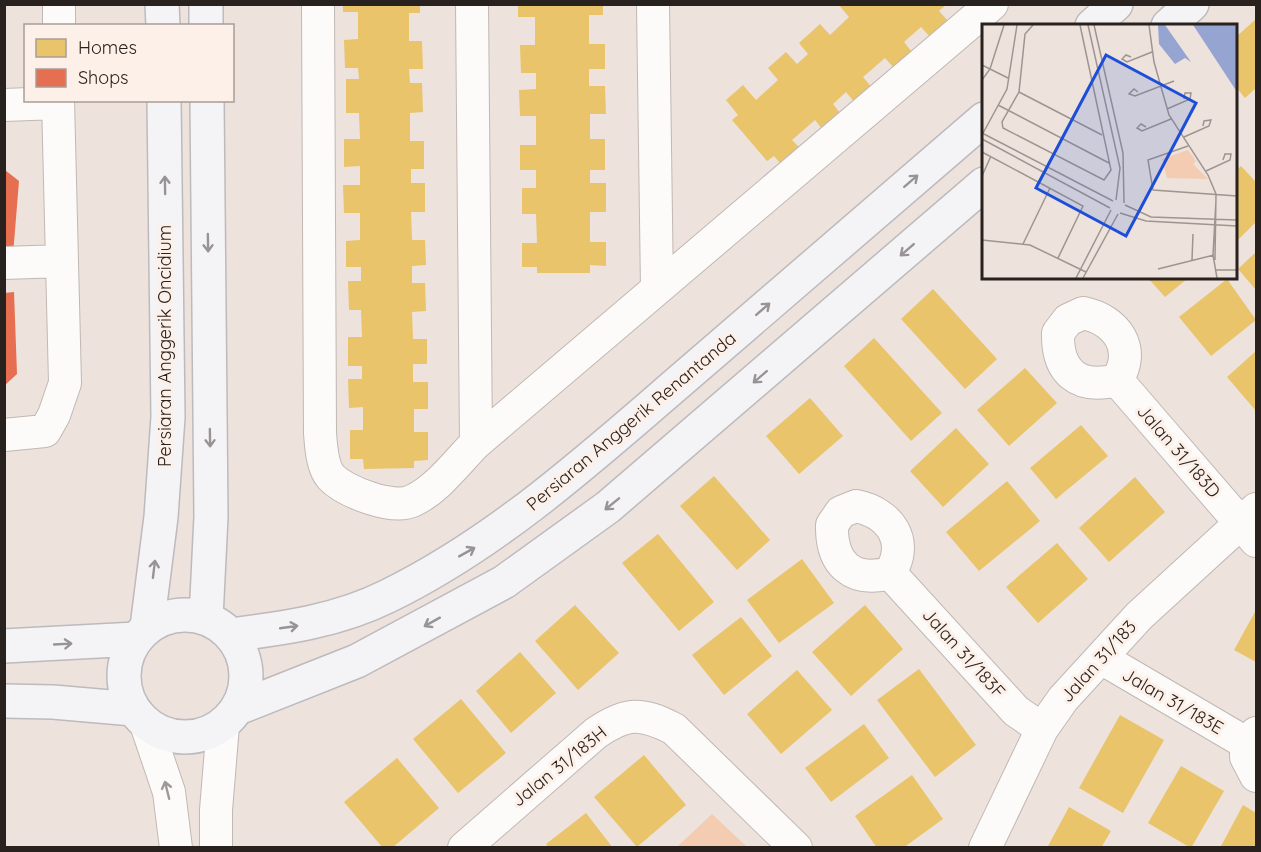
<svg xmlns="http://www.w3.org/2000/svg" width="1261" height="852" viewBox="0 0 1261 852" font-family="Quicksand,sans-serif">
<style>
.green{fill:#f3ccb2}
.homes{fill:#e9c46a}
.shops{fill:#e76f51}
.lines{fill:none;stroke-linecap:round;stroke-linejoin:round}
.minor-casing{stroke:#c0b8b3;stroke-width:34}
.major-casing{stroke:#bdbabd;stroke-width:36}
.minor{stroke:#fcfbfa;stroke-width:32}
.major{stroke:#f4f3f6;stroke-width:33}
.oneway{stroke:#999494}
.oneway2{stroke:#9d9997}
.labels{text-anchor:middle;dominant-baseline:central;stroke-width:6;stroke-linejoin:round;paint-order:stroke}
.street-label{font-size:18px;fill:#29211d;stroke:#fcf0e8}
.inset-road{fill:none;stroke:#9f9590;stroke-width:1.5}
.view{fill:#1d4ed8;fill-opacity:0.15;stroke:#1d4ed8;stroke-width:3}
.inset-edge{fill:none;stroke:#29211d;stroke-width:3}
</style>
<rect width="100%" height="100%" fill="#ede2dc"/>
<!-- green -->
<path class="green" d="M 712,814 L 747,847 L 677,847 Z"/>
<!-- homes -->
<path class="homes" d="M 343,4 L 420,4 L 420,13 L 409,13 L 409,41 L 422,41 L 423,69 L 409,69 L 410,83 L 422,83 L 423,112 L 410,113 L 410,141 L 424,141 L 424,169 L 411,169 L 411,183 L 425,183 L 425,212 L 411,212 L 412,240 L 425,240 L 426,265 L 412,266 L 412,283 L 425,283 L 426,311 L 412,312 L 413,339 L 427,339 L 427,364 L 413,364 L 413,382 L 428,382 L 428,409 L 414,409 L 414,432 L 428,432 L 428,460 L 414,461 L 414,468 L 364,469 L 363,459 L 350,459 L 350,430 L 363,430 L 363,407 L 349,408 L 348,379 L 362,379 L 362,366 L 348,366 L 348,337 L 362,337 L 361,310 L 349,310 L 348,281 L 361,281 L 361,267 L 346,267 L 346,241 L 360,240 L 360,213 L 344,213 L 343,185 L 360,185 L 360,166 L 344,167 L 344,139 L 360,139 L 359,113 L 346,113 L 346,79 L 359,79 L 358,68 L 345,68 L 344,40 L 358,39 L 358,12 L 343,12 Z
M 838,4 L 947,4 L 939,11 L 949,22 L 931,38 L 921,27 L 904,42 L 912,52 L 894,68 L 885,58 L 863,77 L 873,89 L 856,104 L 846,92 L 833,104 L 840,113 L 822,129 L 815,120 L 792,140 L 799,147 L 780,163 L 774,156 L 767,161 L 732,120 L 738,115 L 726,100 L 743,85 L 756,100 L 778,80 L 768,68 L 786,52 L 797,64 L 808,54 L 799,43 L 820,24 L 830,35 L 849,17 Z
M 518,5 L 603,5 L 603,15 L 589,15 L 589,44 L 605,44 L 605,69 L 589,69 L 589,86 L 605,86 L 606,114 L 590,114 L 590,139 L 605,139 L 605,170 L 590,170 L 590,183 L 606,183 L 606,212 L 590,212 L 590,242 L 606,242 L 606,266 L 590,265 L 590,273 L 537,273 L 537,267 L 522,267 L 522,243 L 537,243 L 536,214 L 522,214 L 522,188 L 536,188 L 536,170 L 520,170 L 520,145 L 536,145 L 536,116 L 520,116 L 519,90 L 536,89 L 536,73 L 521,73 L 520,45 L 535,45 L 535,17 L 518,17 Z
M 1256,19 L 1256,88 L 1245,98 L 1236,87 L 1236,37 Z
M 1241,166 L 1256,182 L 1256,222 L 1236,242 L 1236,171 Z
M 1256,252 L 1256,290 L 1238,269 Z
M 1148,278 L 1188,278 L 1165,297 Z
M 1227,279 L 1256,320 L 1211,356 L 1179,317 Z
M 933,289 L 997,359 L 965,389 L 901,319 Z
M 874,338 L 942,413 L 911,441 L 844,366 Z
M 1256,351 L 1256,411 L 1227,377 Z
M 1025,368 L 1057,403 L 1009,446 L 977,410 Z
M 810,398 L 843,436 L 799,474 L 766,436 Z
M 1081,425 L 1108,456 L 1056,499 L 1030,468 Z
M 956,428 L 989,464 L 943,507 L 910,471 Z
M 714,476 L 770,540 L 737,570 L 680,506 Z
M 1135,477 L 1165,512 L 1109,562 L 1079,528 Z
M 1007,481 L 1040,521 L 979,571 L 946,532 Z
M 658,534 L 714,602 L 679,631 L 622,563 Z
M 1057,543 L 1088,579 L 1038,623 L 1006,587 Z
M 802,559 L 834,603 L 779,643 L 747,600 Z
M 575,605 L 619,653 L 578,690 L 535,641 Z
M 865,605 L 903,649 L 851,696 L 812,652 Z
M 1256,610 L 1256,662 L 1234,650 Z
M 741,617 L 772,656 L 724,695 L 692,655 Z
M 520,652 L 556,693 L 511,733 L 476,691 Z
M 919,669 L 976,745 L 935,777 L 877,700 Z
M 797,670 L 832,710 L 781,754 L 747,714 Z
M 461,699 L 506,753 L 458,793 L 413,739 Z
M 1120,715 L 1164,740 L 1123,813 L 1079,788 Z
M 864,724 L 889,758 L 831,802 L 805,768 Z
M 644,755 L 686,805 L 637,847 L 594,797 Z
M 397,758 L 439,808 L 392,848 L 383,848 L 344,802 Z
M 1181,766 L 1224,791 L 1191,848 L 1148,823 Z
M 912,775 L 943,819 L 903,848 L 877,848 L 855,816 Z
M 1243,805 L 1256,813 L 1256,848 L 1220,848 Z
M 1069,807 L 1111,831 L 1101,848 L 1047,848 Z
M 586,813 L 613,848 L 549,848 L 546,844 Z"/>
<!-- shops -->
<path class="shops" d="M 5,170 L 19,181 L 13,255 L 5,255 Z
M 14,292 L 17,374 L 4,386 L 4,293 Z"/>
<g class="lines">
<defs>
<path id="minor" d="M 318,4 L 320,433 C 321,446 322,467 331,477 C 345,492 393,510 412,501 C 437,490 457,462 476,443 L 992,4
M 472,4 L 476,443
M 653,4 L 657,289
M 59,26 L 59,4
M 4,105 L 58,103
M 4,263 L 62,261
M 1083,313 C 1117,320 1137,349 1117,380 C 1078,390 1057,372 1058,333 L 1068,320 Z
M 1117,380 L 1256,541
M 4,435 L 45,431 L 54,415 L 65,383 L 58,100
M 856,506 C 890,513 910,541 890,573 C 852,583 831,564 832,525 L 841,512 Z
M 890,573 L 1016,711 L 1042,729
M 1101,658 L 1246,743
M 146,724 L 169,792 L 176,848
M 1256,733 L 1246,743 L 1246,757 L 1256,776
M 216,848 L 216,810 L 223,725
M 464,848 L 596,733 C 627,712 641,712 674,729 L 796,848
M 985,848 L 1042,729 L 1063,699 L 1139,616 L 1256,509"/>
<path id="major" d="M 162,4 L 163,26
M 206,4 L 206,26
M 1092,26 L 1116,4
M 1168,26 L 1192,4
M124 676a61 61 0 1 1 122 0a61 61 0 1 1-122 0Z
M 206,618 L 211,517 L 207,100
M 147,627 L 161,517 L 168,417 L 164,100
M 231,635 C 285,628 338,621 388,596 C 500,541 593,456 687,375 C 786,289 885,204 984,119
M 4,646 L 136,639
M 4,701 L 53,702 L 133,709
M 238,708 L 357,661 L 504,582 L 608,507 L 984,184"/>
</defs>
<!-- minor casing -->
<use href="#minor" class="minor-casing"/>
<!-- major casing -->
<use href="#major" class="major-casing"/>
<!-- minor -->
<use href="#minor" class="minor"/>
<!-- major -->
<use href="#major" class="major"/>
</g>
<!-- one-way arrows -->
<defs><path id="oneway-shaft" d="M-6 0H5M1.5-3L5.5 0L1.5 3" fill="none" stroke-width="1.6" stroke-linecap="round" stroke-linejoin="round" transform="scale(1.5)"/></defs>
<g class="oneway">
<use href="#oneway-shaft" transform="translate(911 181) rotate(-41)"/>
<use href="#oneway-shaft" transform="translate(165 185) rotate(-91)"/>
<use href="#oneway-shaft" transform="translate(208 243) rotate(89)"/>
<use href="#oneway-shaft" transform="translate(907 250) rotate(139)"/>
<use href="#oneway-shaft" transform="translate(763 309) rotate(-41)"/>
<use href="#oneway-shaft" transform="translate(760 377) rotate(139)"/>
<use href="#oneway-shaft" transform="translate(210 438) rotate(89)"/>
<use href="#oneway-shaft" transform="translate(612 504) rotate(141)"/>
<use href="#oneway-shaft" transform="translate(467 552) rotate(-29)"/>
<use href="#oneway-shaft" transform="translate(154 569) rotate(-83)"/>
<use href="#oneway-shaft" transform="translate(432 622) rotate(151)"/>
<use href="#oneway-shaft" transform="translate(289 627) rotate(-8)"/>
<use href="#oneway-shaft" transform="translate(63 644) rotate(-3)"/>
</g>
<use class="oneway2" href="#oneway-shaft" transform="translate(167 790) rotate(-104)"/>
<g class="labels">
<!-- street labels -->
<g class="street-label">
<text transform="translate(164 346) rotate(-90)">Persiaran Anggerik Oncidium</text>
<text transform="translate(631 421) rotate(-40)">Persiaran Anggerik Renantanda</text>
<text transform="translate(1179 451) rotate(49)">Jalan 31/183D</text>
<text transform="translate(964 653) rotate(48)">Jalan 31/183F</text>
<text transform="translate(1098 661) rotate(-48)">Jalan 31/183</text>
<text transform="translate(1173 701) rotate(30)">Jalan 31/183E</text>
<text transform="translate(559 766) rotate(-39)">Jalan 31/183H</text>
</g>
</g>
<!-- overview -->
<g transform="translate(982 24)">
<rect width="255" height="255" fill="#ede2dc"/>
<path d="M 206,126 L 214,137 L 211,140 L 226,155 L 185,154 L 180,135 Z" fill="#f3ccb2"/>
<path d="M 176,1 L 183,1 L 209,38 L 203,34 L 193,40 L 177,20 ZM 211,1 L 255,1 L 255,68 L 219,13 Z" fill="#95a4d1"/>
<path class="inset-road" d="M 51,1 L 43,10 L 37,68 L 20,98 L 21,104 L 122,156 L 129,146 L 98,1M 106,1 L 138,144 L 134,176M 112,1 L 141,129 L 142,179M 167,1 L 172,38 L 187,91 L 226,151 L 234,170 L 233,236M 149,33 L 144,31 L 140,35 L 145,38 L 170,28M 0,41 L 26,54M 0,56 L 8,45 L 22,1M 37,68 L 120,111M 156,68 L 152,65 L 147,70 L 153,72 L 192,57M 16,81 L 127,139M 185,85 L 208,75 L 209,69 L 203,69 L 202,75M 164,103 L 159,100 L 155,104 L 160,107 L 189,95M 0,109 L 131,177M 0,111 L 25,65 L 35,1M 202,113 L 227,102 L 229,96 L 222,97 L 221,102M 0,115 L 128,184M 206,122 L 166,136 L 171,166 L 255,172M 0,128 L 101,182 L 76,234M 224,147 L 248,136 L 249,130 L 243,130 L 241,136M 0,152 L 9,132M 234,176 L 231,231 L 235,254M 143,181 L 169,193 L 255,196M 138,189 L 164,197 L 255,202M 0,216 L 48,221 L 104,248M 41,220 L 68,164M 210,236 L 211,210M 176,245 L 232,231M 234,246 L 255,246M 94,254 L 129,186M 101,254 L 136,190"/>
<path class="view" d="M 124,31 L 214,79 L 144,212 L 54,164 Z"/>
<rect width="255" height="255" class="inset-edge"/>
</g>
<!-- border -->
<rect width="1261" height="852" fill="none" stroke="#29211d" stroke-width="12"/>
<!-- legend -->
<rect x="24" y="24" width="210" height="78" fill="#fcf0e8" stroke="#a89d97" stroke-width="1.5"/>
<rect x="36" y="39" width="30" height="18" fill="#e9c46a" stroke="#a89d97" stroke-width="1.5"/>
<text x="78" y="54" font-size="18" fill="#29211d">Homes</text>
<rect x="36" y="69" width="30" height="18" fill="#e76f51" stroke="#a89d97" stroke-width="1.5"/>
<text x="78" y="84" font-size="18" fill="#29211d">Shops</text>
</svg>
